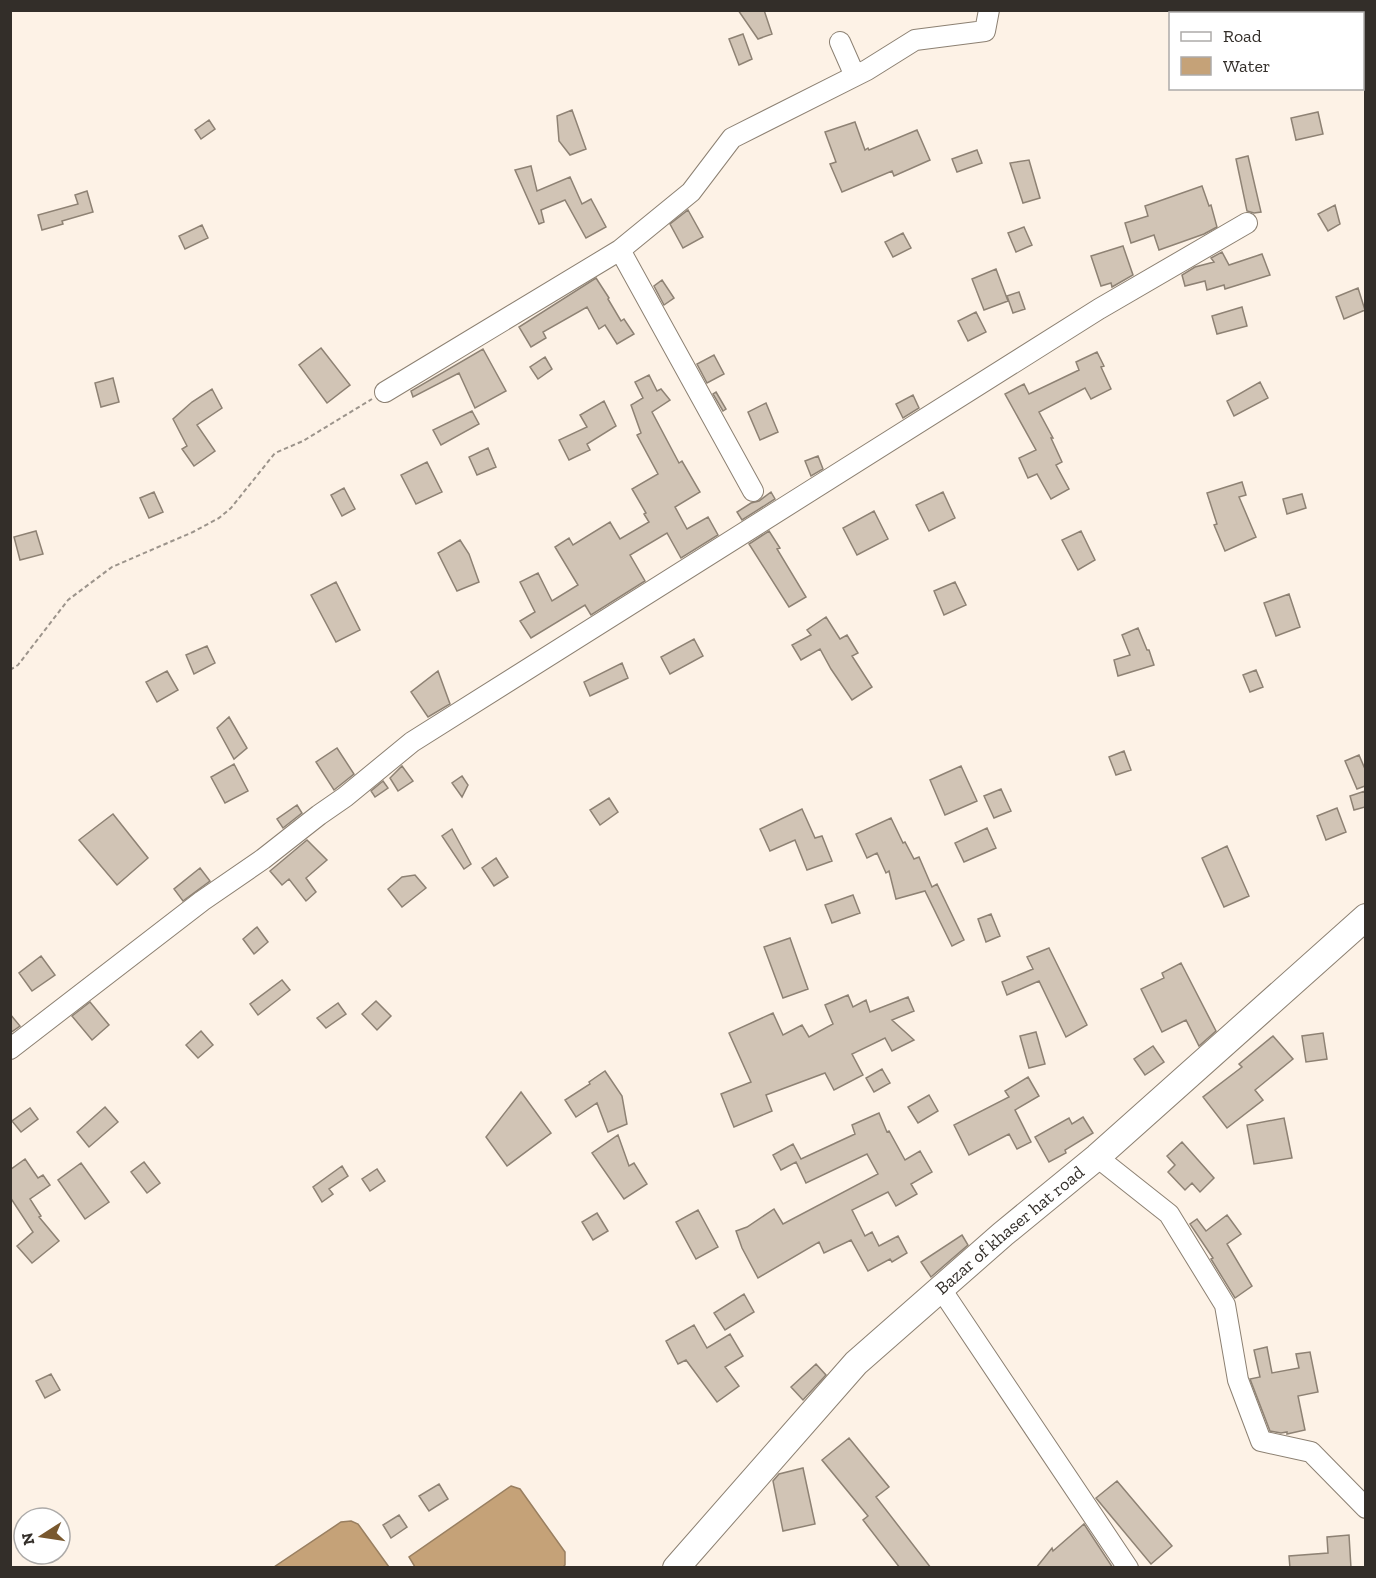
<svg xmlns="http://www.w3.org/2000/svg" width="1376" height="1578" viewBox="0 0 1376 1578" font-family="'Zilla Slab',serif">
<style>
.water{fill:#c5a278;stroke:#997f60;stroke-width:1.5}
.building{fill:#d1c4b5;stroke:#8e8274;stroke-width:1.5}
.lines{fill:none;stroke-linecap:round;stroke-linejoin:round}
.minor-casing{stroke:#8c8072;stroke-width:22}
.major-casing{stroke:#8c8072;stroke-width:28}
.path{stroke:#9c948b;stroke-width:2;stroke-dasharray:4.5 3;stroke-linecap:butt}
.minor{stroke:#fff;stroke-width:20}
.major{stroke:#fff;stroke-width:26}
.labels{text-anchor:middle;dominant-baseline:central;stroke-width:4.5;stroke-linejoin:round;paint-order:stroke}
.street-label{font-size:18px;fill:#332e29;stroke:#fff}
</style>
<rect width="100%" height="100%" fill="#fdf2e6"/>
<!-- water -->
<path class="water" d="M 511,1486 L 520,1489 L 565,1552 L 565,1565 L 563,1567 L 415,1567 L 409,1557 Z
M 351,1521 L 358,1524 L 389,1567 L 274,1567 L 341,1522 Z"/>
<!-- building -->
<path class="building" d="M 738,10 L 764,10 L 772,34 L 758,39 Z
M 743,34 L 752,59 L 739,65 L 729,39 Z
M 572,110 L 586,149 L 570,155 L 559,141 L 557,116 Z
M 1318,112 L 1323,134 L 1296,140 L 1291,118 Z
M 209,120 L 215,129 L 201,139 L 195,130 Z
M 855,122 L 865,150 L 868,148 L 869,150 L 917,130 L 930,160 L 894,176 L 892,171 L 842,192 L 830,164 L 836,162 L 825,132 Z
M 977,150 L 982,163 L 957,172 L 952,159 Z
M 1248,156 L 1261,212 L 1254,213 L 1247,211 L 1236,159 Z
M 1029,160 L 1040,198 L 1023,203 L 1010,163 Z
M 531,166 L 537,191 L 570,177 L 582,204 L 591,199 L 606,227 L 586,238 L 565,200 L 541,210 L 544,222 L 539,224 L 515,170 Z
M 1202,186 L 1209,206 L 1211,205 L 1217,227 L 1204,234 L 1159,250 L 1154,235 L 1131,243 L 1125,223 L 1148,216 L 1145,206 Z
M 87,191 L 93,212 L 62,221 L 63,224 L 42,230 L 38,215 L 78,204 L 75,195 Z
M 1335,205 L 1340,224 L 1328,231 L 1318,214 Z
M 688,210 L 703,237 L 683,248 L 670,224 Z
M 202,225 L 208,238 L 185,249 L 179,236 Z
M 1024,227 L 1032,245 L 1016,252 L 1008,233 Z
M 903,233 L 911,248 L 893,257 L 885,242 Z
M 1123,246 L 1133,275 L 1112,287 L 1111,283 L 1101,286 L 1091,256 Z
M 1222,252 L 1229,265 L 1262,254 L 1270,275 L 1225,289 L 1224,285 L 1207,290 L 1205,281 L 1185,286 L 1182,275 L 1195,267 L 1214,262 L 1211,258 Z
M 996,269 L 1008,301 L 984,310 L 972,279 Z
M 596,278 L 609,298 L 608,299 L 621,321 L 624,319 L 634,334 L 617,344 L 605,325 L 599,329 L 587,307 L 543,332 L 546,338 L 531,347 L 519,327 Z
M 662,280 L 674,298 L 664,305 L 654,286 Z
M 1358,288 L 1365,310 L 1344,319 L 1336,297 Z
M 1019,292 L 1025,309 L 1013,313 L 1007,296 Z
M 1242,307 L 1247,326 L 1217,334 L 1212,316 Z
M 976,312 L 986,332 L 968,341 L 958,321 Z
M 321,348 L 350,385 L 327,403 L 299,365 Z
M 483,349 L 506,391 L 475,408 L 459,373 L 413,397 L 411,391 Z
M 1097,352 L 1104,366 L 1101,367 L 1111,389 L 1091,399 L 1085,388 L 1039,412 L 1053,438 L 1051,438 L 1062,462 L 1056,465 L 1069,489 L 1051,499 L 1037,474 L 1028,478 L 1019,458 L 1036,450 L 1005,394 L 1024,384 L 1029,394 L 1079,370 L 1076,362 Z
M 714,355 L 724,374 L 707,383 L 697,364 Z
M 545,357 L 552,369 L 538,379 L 530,367 Z
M 649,375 L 657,391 L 661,389 L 670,400 L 652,412 L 679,463 L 682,461 L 700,492 L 675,507 L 687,529 L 708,517 L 718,535 L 681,558 L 667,533 L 630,555 L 645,581 L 591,615 L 585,605 L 531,638 L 520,621 L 535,612 L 520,582 L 538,573 L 552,601 L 578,585 L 555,547 L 569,538 L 573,545 L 610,522 L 620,539 L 649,522 L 644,514 L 646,513 L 632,489 L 658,474 L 637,435 L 641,433 L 631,405 L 643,398 L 635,382 Z
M 113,378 L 119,402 L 101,407 L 95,383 Z
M 1260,382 L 1268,398 L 1234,416 L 1227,401 Z
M 212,389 L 222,408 L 197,425 L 215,451 L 194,466 L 182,449 L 187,446 L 173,419 L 192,402 Z
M 716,392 L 726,409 L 723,411 L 713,394 Z
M 913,395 L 919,408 L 903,418 L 896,404 Z
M 604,401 L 616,426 L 587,444 L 590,450 L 569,460 L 559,440 L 587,427 L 580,415 Z
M 766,403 L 778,432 L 760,440 L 748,412 Z
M 472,411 L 479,424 L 441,445 L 433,430 Z
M 488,448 L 496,467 L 477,475 L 469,457 Z
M 818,456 L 823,469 L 811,476 L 805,461 Z
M 427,462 L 442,492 L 416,504 L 401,475 Z
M 1242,482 L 1246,495 L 1239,497 L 1256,537 L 1225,551 L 1214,525 L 1217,524 L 1207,493 Z
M 344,488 L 355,509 L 342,516 L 331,495 Z
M 154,492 L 163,512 L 149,518 L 140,498 Z
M 771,492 L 775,499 L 742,520 L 737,512 L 751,503 L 759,501 Z
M 943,492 L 955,518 L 929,531 L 916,505 Z
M 1302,494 L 1306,508 L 1287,514 L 1283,499 Z
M 874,511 L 888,539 L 857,555 L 843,528 Z
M 36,531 L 43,554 L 20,560 L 14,537 Z
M 769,531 L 780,548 L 777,549 L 806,597 L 789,607 L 749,544 Z
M 1081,531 L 1095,560 L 1078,570 L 1062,540 Z
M 460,540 L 469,554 L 479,582 L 457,591 L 438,553 Z
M 336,582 L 360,630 L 336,642 L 311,595 Z
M 955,582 L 966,605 L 944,615 L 934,591 Z
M 1289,594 L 1300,627 L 1276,636 L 1264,603 Z
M 826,617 L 840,639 L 847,635 L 858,653 L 852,656 L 872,687 L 852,700 L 831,669 L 820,649 L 801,660 L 792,645 L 811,635 L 807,630 Z
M 1138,628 L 1147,650 L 1149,650 L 1154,665 L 1118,676 L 1114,660 L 1130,655 L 1122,635 Z
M 694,639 L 703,656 L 670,674 L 661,657 Z
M 207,646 L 215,663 L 194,674 L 186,655 Z
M 622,663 L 628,678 L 590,696 L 584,682 Z
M 1256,670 L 1263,687 L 1250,692 L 1243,675 Z
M 167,671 L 178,690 L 157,702 L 146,682 Z
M 438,671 L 450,704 L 428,717 L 411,692 Z
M 229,717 L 247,748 L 234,759 L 217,728 Z
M 337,748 L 354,774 L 334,790 L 316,762 Z
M 1124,751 L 1131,770 L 1116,775 L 1109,757 Z
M 1359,755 L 1365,769 L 1365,786 L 1357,789 L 1345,761 Z
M 234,764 L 248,791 L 225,803 L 211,777 Z
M 402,766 L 413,781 L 398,791 L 390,778 Z
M 961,766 L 977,801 L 945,815 L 930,780 Z
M 462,776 L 468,785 L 462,797 L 452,783 Z
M 383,781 L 388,788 L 375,797 L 371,791 Z
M 1001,789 L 1011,811 L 994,818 L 984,796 Z
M 1365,791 L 1365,807 L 1354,810 L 1350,796 Z
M 609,798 L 618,812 L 600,825 L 590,810 Z
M 297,805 L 302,813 L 283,828 L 277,819 Z
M 1337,808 L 1346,832 L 1326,840 L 1317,816 Z
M 802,809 L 815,838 L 822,836 L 832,861 L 807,870 L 795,840 L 770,851 L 760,829 Z
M 113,814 L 148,858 L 117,885 L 79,840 Z
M 891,818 L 903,843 L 905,842 L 914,859 L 919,857 L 932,887 L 937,884 L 964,940 L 952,946 L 925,891 L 896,899 L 889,871 L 886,873 L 877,853 L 867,858 L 856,834 Z
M 987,828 L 996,848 L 964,862 L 955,843 Z
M 452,829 L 471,864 L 464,869 L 442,836 Z
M 307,840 L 327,860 L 306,878 L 316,892 L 306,901 L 289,879 L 282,885 L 270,871 Z
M 1227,846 L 1249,896 L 1224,907 L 1202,858 Z
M 496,858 L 508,877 L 494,886 L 482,868 Z
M 200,868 L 210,881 L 183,901 L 174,889 Z
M 415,875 L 426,888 L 402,907 L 388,889 L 402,877 Z
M 853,895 L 860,913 L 832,923 L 825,905 Z
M 991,914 L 1000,936 L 986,942 L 978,919 Z
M 257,927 L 268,942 L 254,954 L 243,939 Z
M 790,938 L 808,989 L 783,998 L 764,947 Z
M 1049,948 L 1087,1025 L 1066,1037 L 1039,981 L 1007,995 L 1002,982 L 1033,969 L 1027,957 Z
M 41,956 L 55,975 L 32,991 L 19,973 Z
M 1181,963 L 1216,1031 L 1199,1046 L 1186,1020 L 1162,1032 L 1141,989 L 1164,978 L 1162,973 Z
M 282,980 L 290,990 L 258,1015 L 250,1004 Z
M 848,995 L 853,1007 L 866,1000 L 870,1012 L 908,997 L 914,1011 L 892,1020 L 914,1040 L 892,1051 L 885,1038 L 852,1054 L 863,1075 L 834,1090 L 825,1073 L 766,1095 L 772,1111 L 734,1127 L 721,1094 L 751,1082 L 729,1033 L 773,1013 L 783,1035 L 802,1025 L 809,1037 L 833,1024 L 825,1005 Z
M 376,1001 L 391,1016 L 377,1030 L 362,1014 Z
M 90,1002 L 109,1025 L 92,1040 L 72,1016 Z
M 338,1003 L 346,1014 L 326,1028 L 317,1018 Z
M 10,1014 L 20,1026 L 10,1033 Z
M 201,1031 L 213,1045 L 198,1058 L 186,1045 Z
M 1036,1032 L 1045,1064 L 1029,1068 L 1020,1036 Z
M 1323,1033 L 1327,1059 L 1306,1062 L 1302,1036 Z
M 1273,1036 L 1293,1059 L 1255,1090 L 1263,1100 L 1227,1128 L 1203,1097 L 1242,1067 L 1239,1064 Z
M 1153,1046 L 1164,1062 L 1145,1075 L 1134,1059 Z
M 882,1069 L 890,1083 L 874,1092 L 866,1078 Z
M 605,1071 L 622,1096 L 627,1124 L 608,1132 L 597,1103 L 576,1117 L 565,1100 L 590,1084 L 589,1082 Z
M 1028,1077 L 1039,1096 L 1015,1110 L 1031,1142 L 1017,1149 L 1009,1134 L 969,1155 L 954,1125 L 1009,1097 L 1005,1091 Z
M 521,1092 L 551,1133 L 507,1166 L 486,1137 Z
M 929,1095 L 938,1111 L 918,1123 L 908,1107 Z
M 105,1107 L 118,1122 L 89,1147 L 77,1132 Z
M 30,1108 L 38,1119 L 21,1132 L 12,1121 Z
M 879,1113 L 887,1132 L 889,1131 L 905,1160 L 920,1151 L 932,1172 L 911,1184 L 917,1194 L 896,1206 L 888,1192 L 852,1210 L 865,1236 L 872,1232 L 879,1246 L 898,1236 L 907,1253 L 892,1262 L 890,1259 L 868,1271 L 851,1240 L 824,1253 L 819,1242 L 758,1278 L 742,1248 L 736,1231 L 747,1227 L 774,1209 L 783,1224 L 878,1174 L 867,1154 L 806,1183 L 796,1162 L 781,1170 L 773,1155 L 793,1144 L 801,1159 L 855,1134 L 852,1125 Z
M 1083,1117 L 1093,1133 L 1065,1150 L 1066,1153 L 1049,1162 L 1035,1137 L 1069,1118 L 1072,1124 Z
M 1284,1118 L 1292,1158 L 1254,1164 L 1247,1125 Z
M 618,1135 L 629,1166 L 634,1163 L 647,1184 L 624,1199 L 592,1153 Z
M 1182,1142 L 1214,1178 L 1200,1192 L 1192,1183 L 1185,1190 L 1168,1172 L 1175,1165 L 1167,1156 Z
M 25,1159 L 38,1178 L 43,1175 L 50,1185 L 30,1199 L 41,1216 L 39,1217 L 59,1241 L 32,1263 L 17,1246 L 33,1232 L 10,1197 L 10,1170 Z
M 144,1162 L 160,1183 L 147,1193 L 131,1172 Z
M 81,1163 L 109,1202 L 85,1219 L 58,1180 Z
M 342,1166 L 348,1176 L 329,1189 L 333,1194 L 322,1202 L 313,1187 Z
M 377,1169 L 385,1181 L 370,1191 L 362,1179 Z
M 698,1210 L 718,1247 L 696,1259 L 676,1222 Z
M 597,1213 L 608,1231 L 593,1240 L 582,1222 Z
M 1227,1215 L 1241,1234 L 1227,1244 L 1252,1286 L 1235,1298 L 1211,1259 L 1213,1258 L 1190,1224 L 1197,1219 L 1206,1231 Z
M 962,1235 L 968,1245 L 931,1277 L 921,1262 Z
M 744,1294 L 754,1312 L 725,1330 L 714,1313 Z
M 694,1325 L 707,1348 L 730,1334 L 743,1356 L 725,1367 L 739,1386 L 717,1402 L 686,1360 L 678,1364 L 666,1341 Z
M 1267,1347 L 1272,1373 L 1299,1368 L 1296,1354 L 1310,1352 L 1318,1392 L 1298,1396 L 1305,1430 L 1287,1434 L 1287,1432 L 1281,1433 L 1270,1431 L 1250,1379 L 1260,1377 L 1254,1350 Z
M 816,1364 L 826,1375 L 803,1400 L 791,1387 Z
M 51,1374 L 60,1390 L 45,1398 L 36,1381 Z
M 849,1438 L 889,1487 L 876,1497 L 931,1568 L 900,1568 L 863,1520 L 868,1516 L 822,1460 Z
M 803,1468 L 815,1524 L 783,1531 L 773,1481 L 779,1474 Z
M 1117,1481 L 1172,1546 L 1151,1564 L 1096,1498 Z
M 439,1484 L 448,1499 L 429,1511 L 419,1496 Z
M 399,1515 L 407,1527 L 391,1538 L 383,1525 Z
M 1084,1524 L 1113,1568 L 1036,1568 L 1052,1548 L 1053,1551 Z
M 1349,1535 L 1351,1568 L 1290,1568 L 1289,1556 L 1328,1553 L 1327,1537 Z"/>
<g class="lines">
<defs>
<path id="minor" d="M 840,42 L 855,76
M 620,250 L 753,491
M 385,392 L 620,250 L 691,192 L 732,138 L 867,70 L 915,40 L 985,31 L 989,10
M 10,1049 L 202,901 L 263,859 L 319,815 L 345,797 L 412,742 L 1099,309 L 1247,223
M 1097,1157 L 1169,1214 L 1225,1305 L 1238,1380 L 1261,1441 L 1311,1452 L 1366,1508
M 941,1289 L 1128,1568"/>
<g id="major">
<path id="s1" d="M 676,1568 L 856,1363 L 1003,1234 L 1097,1157 L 1366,917"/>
</g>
</defs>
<!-- minor casing -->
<use href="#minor" class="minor-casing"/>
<!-- major casing -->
<use href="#major" class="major-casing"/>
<!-- path -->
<path class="path" d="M 10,670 L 18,665 L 68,600 L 112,567 L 193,532 L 219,518 L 231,508 L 275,453 L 303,441 L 372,399"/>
<!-- minor -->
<use href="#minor" class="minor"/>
<!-- major -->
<use href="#major" class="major"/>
</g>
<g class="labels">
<!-- street labels -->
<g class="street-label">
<text stroke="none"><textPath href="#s1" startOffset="476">Bazar of khaser hat road</textPath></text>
</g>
</g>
<!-- border -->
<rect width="1376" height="1578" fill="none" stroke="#332e29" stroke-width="24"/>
<!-- legend -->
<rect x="1169" y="12" width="195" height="78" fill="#ffffff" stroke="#adaba9" stroke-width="1.5"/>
<rect x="1181" y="32" width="30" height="9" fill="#ffffff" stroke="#adaba9" stroke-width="1.5"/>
<text x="1223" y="42" font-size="18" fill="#332e29">Road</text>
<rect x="1181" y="57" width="30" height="18" fill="#c5a278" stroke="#adaba9" stroke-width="1.5"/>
<text x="1223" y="72" font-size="18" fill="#332e29">Water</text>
<!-- north arrow -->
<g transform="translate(42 1536) rotate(258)"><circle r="28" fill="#ffffff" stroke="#adaba9" stroke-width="1.5"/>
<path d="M0-4.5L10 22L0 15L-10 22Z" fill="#79582e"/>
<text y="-9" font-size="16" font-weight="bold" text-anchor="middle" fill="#332e29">N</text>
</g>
</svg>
